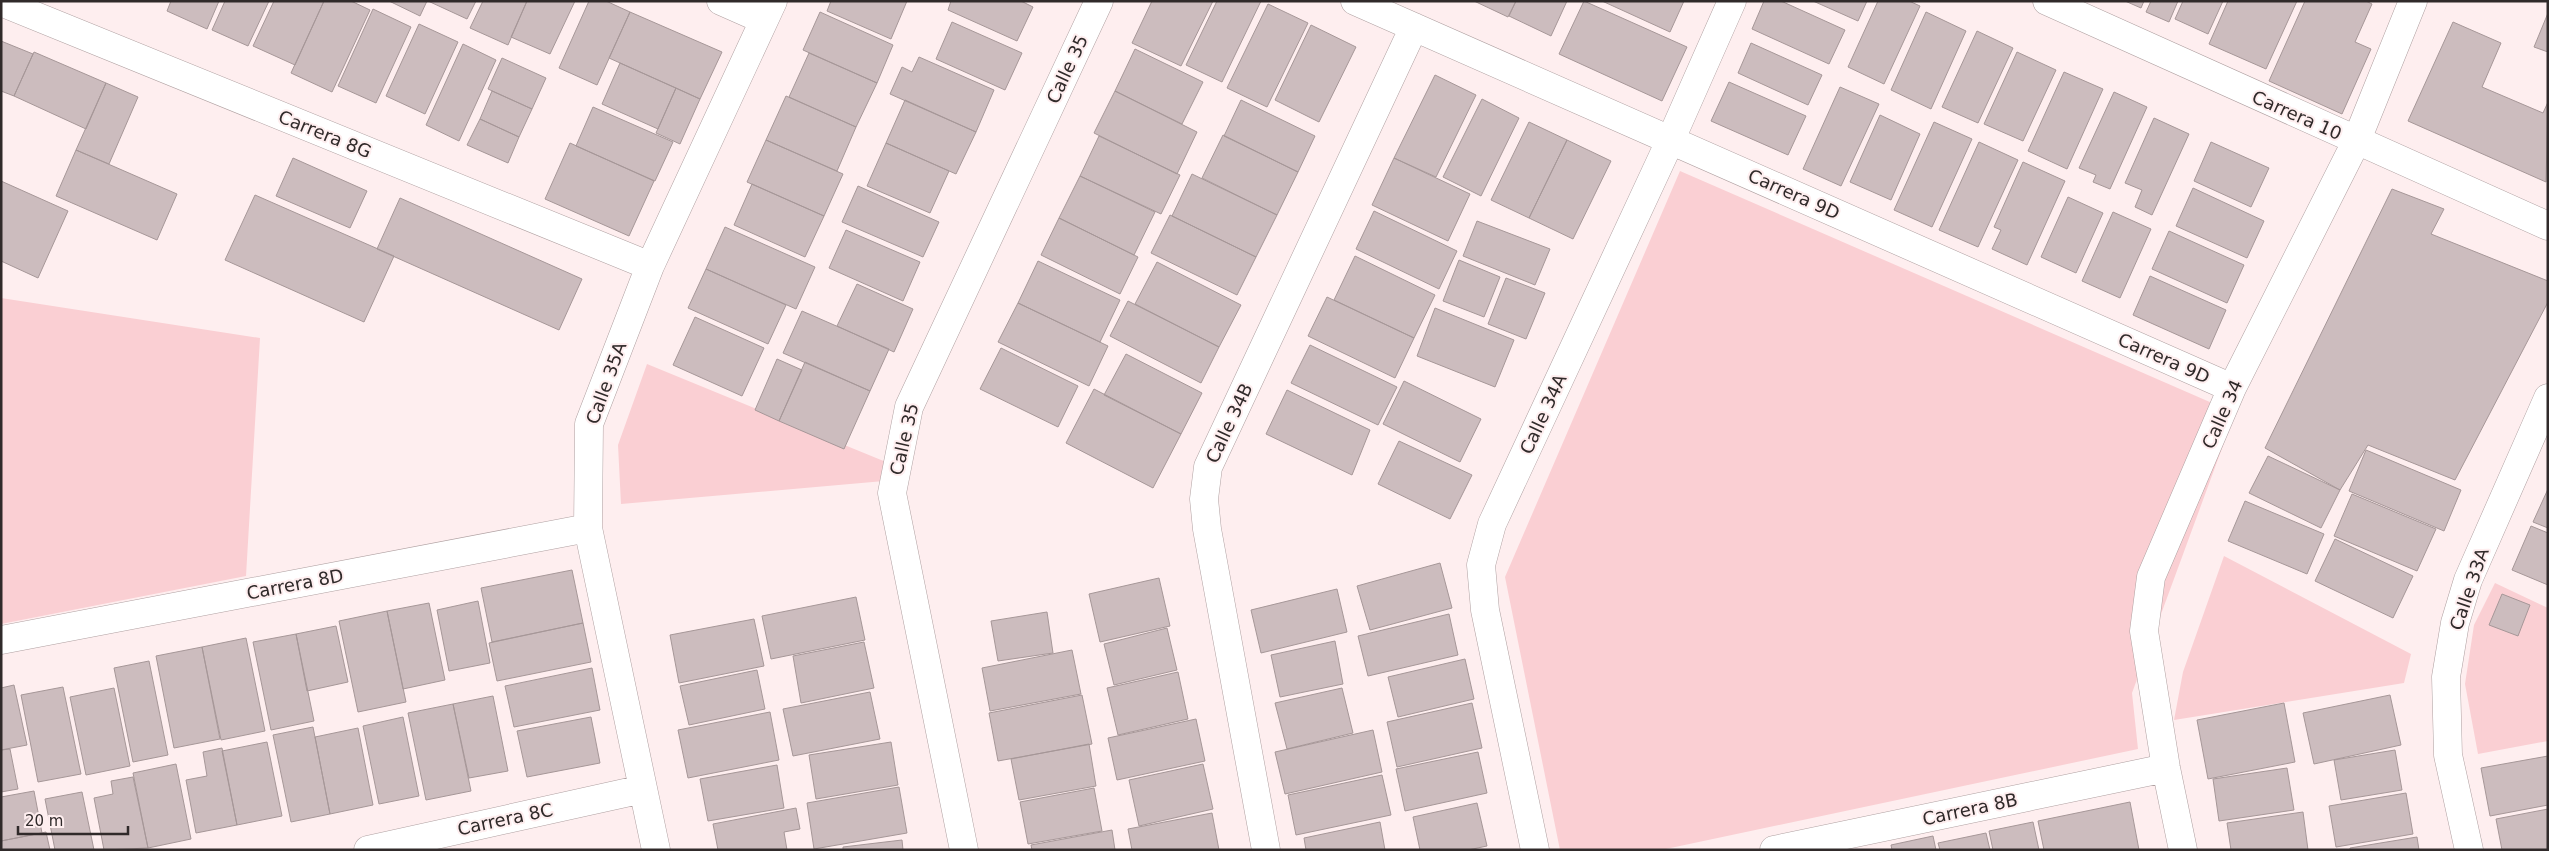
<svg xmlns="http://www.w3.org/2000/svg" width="2549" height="851" viewBox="0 0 2549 851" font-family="'DejaVu Sans',sans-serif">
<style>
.green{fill:#facfd3}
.building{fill:#ccbcbe;stroke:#a69798}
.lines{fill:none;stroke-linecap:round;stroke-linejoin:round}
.minor-casing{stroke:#afa0a1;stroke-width:29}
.minor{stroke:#fff;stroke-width:28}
.labels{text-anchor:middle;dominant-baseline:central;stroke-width:4;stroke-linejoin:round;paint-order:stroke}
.street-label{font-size:18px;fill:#302a2a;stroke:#feeeef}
</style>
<rect width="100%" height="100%" fill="#feeeef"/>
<!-- green -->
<path class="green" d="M 1680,171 L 2235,413 L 2132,693 L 2138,749 L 1661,850 L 1560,850 L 1505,577 Z
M 1,298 L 260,338 L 246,576 L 1,624 Z
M 647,364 L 886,462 L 884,481 L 621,504 L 618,445 Z
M 2224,556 L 2411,654 L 2404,683 L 2174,720 L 2183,672 Z
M 2495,583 L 2548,608 L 2548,741 L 2478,754 L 2465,684 L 2474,625 Z"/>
<!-- building -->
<path class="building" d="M 171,1 L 219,1 L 207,29 L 167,11 Z
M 225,1 L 269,1 L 248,46 L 212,30 Z
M 274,1 L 324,1 L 295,65 L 253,46 Z
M 324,1 L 351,1 L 370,10 L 332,92 L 291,73 Z
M 389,1 L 427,1 L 420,16 Z
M 428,1 L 476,1 L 467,19 Z
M 483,1 L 527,1 L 508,45 L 470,28 Z
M 527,1 L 575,1 L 550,54 L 511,37 Z
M 589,1 L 606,1 L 630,12 L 597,85 L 559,68 Z
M 831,1 L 907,1 L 891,39 L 827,11 Z
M 951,1 L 1021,1 L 1033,7 L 1017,41 L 948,10 Z
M 1152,1 L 1213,1 L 1181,66 L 1132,43 Z
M 1217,1 L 1261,1 L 1222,82 L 1186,65 Z
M 1474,1 L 1516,1 L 1508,17 Z
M 1516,1 L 1567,1 L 1551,36 L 1509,16 Z
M 1584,1 L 1687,47 L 1662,101 L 1559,54 Z
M 1602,1 L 1684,1 L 1670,32 Z
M 1764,1 L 1781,1 L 1845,30 L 1829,64 L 1752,29 Z
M 1813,1 L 1867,1 L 1858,21 Z
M 1878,1 L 1909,1 L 1920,6 L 1884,84 L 1848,67 Z
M 2125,1 L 2144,1 L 2141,8 Z
M 2151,1 L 2178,1 L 2169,22 L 2146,12 Z
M 2183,1 L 2223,1 L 2208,34 L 2175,19 Z
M 2228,1 L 2297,1 L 2266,69 L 2209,44 Z
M 2305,1 L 2366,1 L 2372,4 L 2355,42 L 2371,49 L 2342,114 L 2269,81 Z
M 1268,4 L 1308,23 L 1267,107 L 1227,88 Z
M 373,9 L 411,27 L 376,103 L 338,86 Z
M 630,12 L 722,52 L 700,99 L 609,58 Z
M 820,12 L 893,45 L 877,83 L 803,50 Z
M 1926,12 L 1966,31 L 1931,109 L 1891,90 Z
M 2548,13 L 2548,52 L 2534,47 Z
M 952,22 L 1022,53 L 1005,90 L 936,59 Z
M 2453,22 L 2501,43 L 2482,87 L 2543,113 L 2548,102 L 2546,182 L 2408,121 Z
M 419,24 L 458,42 L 425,114 L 386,96 Z
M 1311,25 L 1356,47 L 1319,122 L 1275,100 Z
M 1977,31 L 2013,48 L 1978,123 L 1942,107 Z
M 1,41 L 33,54 L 14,96 L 1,91 Z
M 1751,43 L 1822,75 L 1808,105 L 1738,73 Z
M 463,44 L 496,60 L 459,141 L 426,125 Z
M 1135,49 L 1203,82 L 1182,124 L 1115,91 Z
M 34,52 L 106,83 L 86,129 L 14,96 Z
M 2017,52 L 2056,70 L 2023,141 L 1984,124 Z
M 809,53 L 877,83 L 856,127 L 789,97 Z
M 919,57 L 994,90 L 976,132 L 890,94 L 902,67 L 912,72 Z
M 502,58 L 546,78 L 532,109 L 488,89 Z
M 620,63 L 676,88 L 658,129 L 602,104 Z
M 2064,72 L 2103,89 L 2067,169 L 2028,151 Z
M 1435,75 L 1476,95 L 1436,177 L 1394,158 Z
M 1729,82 L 1806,116 L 1788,155 L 1711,121 Z
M 106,83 L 138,97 L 109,164 L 76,150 Z
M 1840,87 L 1879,104 L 1841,186 L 1803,169 Z
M 676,88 L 700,99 L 680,144 L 656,133 Z
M 492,91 L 532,109 L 519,137 L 480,119 Z
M 1115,91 L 1197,132 L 1177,174 L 1094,133 Z
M 2114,92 L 2147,107 L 2110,189 L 2093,182 L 2096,175 L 2079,168 Z
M 786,96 L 856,127 L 837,171 L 766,140 Z
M 1482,99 L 1519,118 L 1481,196 L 1443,177 Z
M 905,100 L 976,132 L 956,174 L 886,143 Z
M 1241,100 L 1315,136 L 1298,172 L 1224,136 Z
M 593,107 L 673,142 L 655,181 L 576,146 Z
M 1880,115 L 1920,134 L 1891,200 L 1850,182 Z
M 2154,118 L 2189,134 L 2152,215 L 2135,207 L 2142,190 L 2125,183 Z
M 480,119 L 519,137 L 508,163 L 467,145 Z
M 1529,122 L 1567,140 L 1529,218 L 1491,200 Z
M 1934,122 L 1972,139 L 1932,227 L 1894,210 Z
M 1223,135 L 1298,172 L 1277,215 L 1202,178 Z
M 1099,136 L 1180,175 L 1161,214 L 1080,176 Z
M 766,140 L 843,174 L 824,216 L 747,182 Z
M 1567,140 L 1611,161 L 1573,239 L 1529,218 Z
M 1979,142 L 2018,160 L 1978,247 L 1939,230 Z
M 2211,142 L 2269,168 L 2251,207 L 2194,181 Z
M 570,143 L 654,181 L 629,236 L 545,199 Z
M 886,143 L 949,171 L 930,213 L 867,186 Z
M 76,150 L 177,194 L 157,240 L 56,196 Z
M 293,158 L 367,191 L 350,228 L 276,196 Z
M 1394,158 L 1470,194 L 1448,241 L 1372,205 Z
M 2023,162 L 2065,181 L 2027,265 L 1992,249 L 2001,230 L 1994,227 Z
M 1192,174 L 1277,215 L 1256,257 L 1172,216 Z
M 1080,176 L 1155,212 L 1134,255 L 1059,218 Z
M 1,181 L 68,211 L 38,278 L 1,261 Z
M 752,184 L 824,216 L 805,257 L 734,225 Z
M 858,186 L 939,222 L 923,257 L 842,222 Z
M 2193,188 L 2264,221 L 2247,258 L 2176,226 Z
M 2392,189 L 2444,209 L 2431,234 L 2548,281 L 2548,302 L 2455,480 L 2368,445 L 2340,490 L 2265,448 Z
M 255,195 L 394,256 L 364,322 L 225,260 Z
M 2068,197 L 2103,213 L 2076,273 L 2041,257 Z
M 400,198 L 582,279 L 559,330 L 377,249 Z
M 1374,211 L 1457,251 L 1439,289 L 1356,249 Z
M 2113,212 L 2151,229 L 2120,298 L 2082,281 Z
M 1170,215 L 1256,257 L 1237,295 L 1151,253 Z
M 1059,218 L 1138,257 L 1120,294 L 1041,255 Z
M 1477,221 L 1550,249 L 1535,285 L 1463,256 Z
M 725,227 L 815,267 L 796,309 L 706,269 Z
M 846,230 L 920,262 L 903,301 L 829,268 Z
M 2169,231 L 2244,265 L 2227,303 L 2152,269 Z
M 1355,256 L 1435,295 L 1414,338 L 1334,300 Z
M 1459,260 L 1500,277 L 1484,317 L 1443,301 Z
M 1038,261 L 1120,300 L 1100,342 L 1018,303 Z
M 1157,262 L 1241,305 L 1219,347 L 1135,304 Z
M 706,269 L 786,305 L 768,344 L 688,308 Z
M 2150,276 L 2226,310 L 2209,349 L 2133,315 Z
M 1506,278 L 1545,293 L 1526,339 L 1488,324 Z
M 857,284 L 913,309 L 894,352 L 837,326 Z
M 1327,297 L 1414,338 L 1395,378 L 1308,336 Z
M 1128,301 L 1219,347 L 1201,383 L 1110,336 Z
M 1018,303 L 1108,346 L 1089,386 L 998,342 Z
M 1435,308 L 1514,340 L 1495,387 L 1417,356 Z
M 802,311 L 889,349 L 870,391 L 783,353 Z
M 695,317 L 764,348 L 742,396 L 673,365 Z
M 1310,345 L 1397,387 L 1378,425 L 1291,383 Z
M 1001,348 L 1078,386 L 1058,427 L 980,389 Z
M 1126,354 L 1202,393 L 1181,434 L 1104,395 Z
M 777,359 L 802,370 L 779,421 L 755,410 Z
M 805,362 L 870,391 L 844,449 L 779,421 Z
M 1404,381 L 1481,419 L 1460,462 L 1383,424 Z
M 1094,389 L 1181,434 L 1153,488 L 1066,443 Z
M 1287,390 L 1370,430 L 1352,475 L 1266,434 Z
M 1399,441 L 1472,475 L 1450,519 L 1378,484 Z
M 2366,450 L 2461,490 L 2444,531 L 2349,491 Z
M 2268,456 L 2340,490 L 2321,528 L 2249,493 Z
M 2548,489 L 2548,528 L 2533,522 Z
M 2352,494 L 2436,529 L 2417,571 L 2334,536 Z
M 2245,501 L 2324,534 L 2307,574 L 2228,541 Z
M 2531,526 L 2548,533 L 2548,585 L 2512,570 Z
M 2335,539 L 2413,576 L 2393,618 L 2315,581 Z
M 1440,563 L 1452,608 L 1370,630 L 1357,586 Z
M 572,570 L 583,623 L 492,642 L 481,588 Z
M 1159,578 L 1170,626 L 1100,642 L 1089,594 Z
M 1337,589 L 1347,632 L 1261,653 L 1251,610 Z
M 2502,594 L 2530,605 L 2518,636 L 2489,625 Z
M 856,597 L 865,640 L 771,659 L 762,616 Z
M 478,601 L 490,663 L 449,671 L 437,610 Z
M 429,603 L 445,680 L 403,689 L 387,611 Z
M 387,611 L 406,702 L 358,712 L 339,621 Z
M 1047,612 L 1053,653 L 998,661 L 991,621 Z
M 1449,614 L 1458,655 L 1368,676 L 1358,636 Z
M 754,619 L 764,666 L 679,683 L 670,635 Z
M 583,623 L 591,662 L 497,681 L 489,643 Z
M 336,626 L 348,682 L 307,691 L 296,634 Z
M 1167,628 L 1177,670 L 1114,685 L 1104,644 Z
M 296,634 L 314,721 L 271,730 L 253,642 Z
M 246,638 L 265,731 L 221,740 L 202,647 Z
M 1335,641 L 1343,684 L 1280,697 L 1271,655 Z
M 864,642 L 874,688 L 801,703 L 793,656 Z
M 202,647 L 220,739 L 174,748 L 156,656 Z
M 1072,650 L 1081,694 L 990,711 L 982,668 Z
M 1465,659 L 1474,699 L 1398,717 L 1388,677 Z
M 149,661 L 168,755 L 133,762 L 114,668 Z
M 592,668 L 600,710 L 514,727 L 505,686 Z
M 757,670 L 765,709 L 689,725 L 680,686 Z
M 1178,672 L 1188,719 L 1118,735 L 1107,688 Z
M 14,685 L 27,745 L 1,750 L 1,688 Z
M 63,687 L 81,774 L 38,782 L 21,695 Z
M 114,688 L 130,766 L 86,775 L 70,697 Z
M 1342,688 L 1353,733 L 1287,749 L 1275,703 Z
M 870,692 L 880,739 L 793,756 L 783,709 Z
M 1082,695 L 1092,744 L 998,761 L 989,713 Z
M 2390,695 L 2401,745 L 2314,764 L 2303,713 Z
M 493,696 L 508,771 L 469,778 L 453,704 Z
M 1472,703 L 1482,748 L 1397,767 L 1387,722 Z
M 2284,703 L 2295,762 L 2208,779 L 2197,720 Z
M 453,704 L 471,791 L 426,800 L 408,713 Z
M 770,712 L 779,760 L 688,778 L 678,730 Z
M 403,717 L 419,796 L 379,804 L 363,726 Z
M 591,717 L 600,763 L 527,777 L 517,731 Z
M 1196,719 L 1205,761 L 1117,780 L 1108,738 Z
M 313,727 L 330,814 L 291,822 L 273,735 Z
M 358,728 L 373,805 L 330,814 L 315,737 Z
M 1373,730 L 1382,772 L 1285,794 L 1275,752 Z
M 267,742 L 282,816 L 237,825 L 222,751 Z
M 891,742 L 898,785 L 816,799 L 809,755 Z
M 1089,744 L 1096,786 L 1019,800 L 1011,759 Z
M 222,748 L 237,825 L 196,833 L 186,780 L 207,776 L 203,752 Z
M 10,749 L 18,789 L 1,792 L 1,750 Z
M 2395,750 L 2402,790 L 2341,800 L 2334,760 Z
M 1478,752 L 1487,793 L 1405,811 L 1396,769 Z
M 2548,756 L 2548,805 L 2490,816 L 2481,768 Z
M 176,764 L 191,839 L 148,848 L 133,773 Z
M 1203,764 L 1213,809 L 1139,826 L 1129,780 Z
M 777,765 L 784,808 L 708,821 L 700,779 Z
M 2287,768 L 2294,810 L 2219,821 L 2213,779 Z
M 1382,775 L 1391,815 L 1296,835 L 1288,795 Z
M 133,777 L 148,848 L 104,850 L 94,798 L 113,794 L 111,781 Z
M 899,787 L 907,833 L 814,849 L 807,803 Z
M 1094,788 L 1102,831 L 1028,844 L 1020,802 Z
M 34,791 L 42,833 L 1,841 L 1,797 Z
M 82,792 L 94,850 L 55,850 L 45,799 Z
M 2406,793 L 2413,834 L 2336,847 L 2329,806 Z
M 2130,802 L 2139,850 L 2044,850 L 2038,821 Z
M 1477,803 L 1487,846 L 1468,850 L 1420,850 L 1413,817 Z
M 796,808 L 800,829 L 784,832 L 787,850 L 718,850 L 713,824 Z
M 2548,809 L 2548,850 L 2502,850 L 2496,819 Z
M 2303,812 L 2308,850 L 2231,850 L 2227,823 Z
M 1212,813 L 1219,850 L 1132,850 L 1128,829 Z
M 1380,822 L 1385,850 L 1306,850 L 1304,838 Z
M 2033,822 L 2039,850 L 1993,850 L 1989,831 Z
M 1112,830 L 1115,850 L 1032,850 L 1031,845 Z
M 46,832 L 50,850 L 1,850 L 1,841 Z
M 1986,833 L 1990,850 L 1940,850 L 1938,843 Z
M 1933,836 L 1936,850 L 1892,850 L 1891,845 Z
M 2417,837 L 2419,850 L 2350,850 L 2350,848 Z
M 902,840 L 903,850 L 843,850 L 843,847 Z"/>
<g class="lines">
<defs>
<path id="minor" d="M 721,1 L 764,20
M 1355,1 L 2232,388
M 2047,1 L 2548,226
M 1,2 L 650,266
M 1,640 L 588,528
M 368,850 L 643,789
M 656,850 L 588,528 L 589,424 L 650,266 L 773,1
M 964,850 L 892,493 L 909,407 L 1099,1
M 1266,850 L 1207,529 L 1204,499 L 1208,467 L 1414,27
M 1535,850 L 1485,610 L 1481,565 L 1492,524 L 1671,139 L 1732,1
M 1774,850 L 2166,768
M 2183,850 L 2166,768 L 2144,631 L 2151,577 L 2232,388 L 2356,142 L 2413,1
M 2469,850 L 2448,755 L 2446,677 L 2455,623 L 2468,580 L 2548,398"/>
</defs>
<!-- minor casing -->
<use href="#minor" class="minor-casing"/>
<!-- minor -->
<use href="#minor" class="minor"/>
</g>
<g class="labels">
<!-- street labels -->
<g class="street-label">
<text transform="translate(1067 69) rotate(-65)">Calle 35</text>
<text transform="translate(2297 115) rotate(24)">Carrera 10</text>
<text transform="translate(325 134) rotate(22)">Carrera 8G</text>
<text transform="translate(1794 194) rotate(24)">Carrera 9D</text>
<text transform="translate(2164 358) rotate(24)">Carrera 9D</text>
<text transform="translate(606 383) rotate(-70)">Calle 35A</text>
<text transform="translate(1543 414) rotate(-65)">Calle 34A</text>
<text transform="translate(2222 414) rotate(-66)">Calle 34</text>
<text transform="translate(1229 423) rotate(-65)">Calle 34B</text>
<text transform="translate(904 439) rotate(-77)">Calle 35</text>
<text transform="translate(295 584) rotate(-11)">Carrera 8D</text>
<text transform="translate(2469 589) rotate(-71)">Calle 33A</text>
<text transform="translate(1970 809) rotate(-12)">Carrera 8B</text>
<text transform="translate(505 819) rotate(-12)">Carrera 8C</text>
</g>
</g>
<!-- border -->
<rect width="2549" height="851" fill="none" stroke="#302a2a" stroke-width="5"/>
<!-- scale -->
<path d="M18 826v8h110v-8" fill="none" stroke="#302a2a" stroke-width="2.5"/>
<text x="25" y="826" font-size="15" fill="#302a2a" stroke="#feeeef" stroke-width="4" paint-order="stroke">20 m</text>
</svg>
